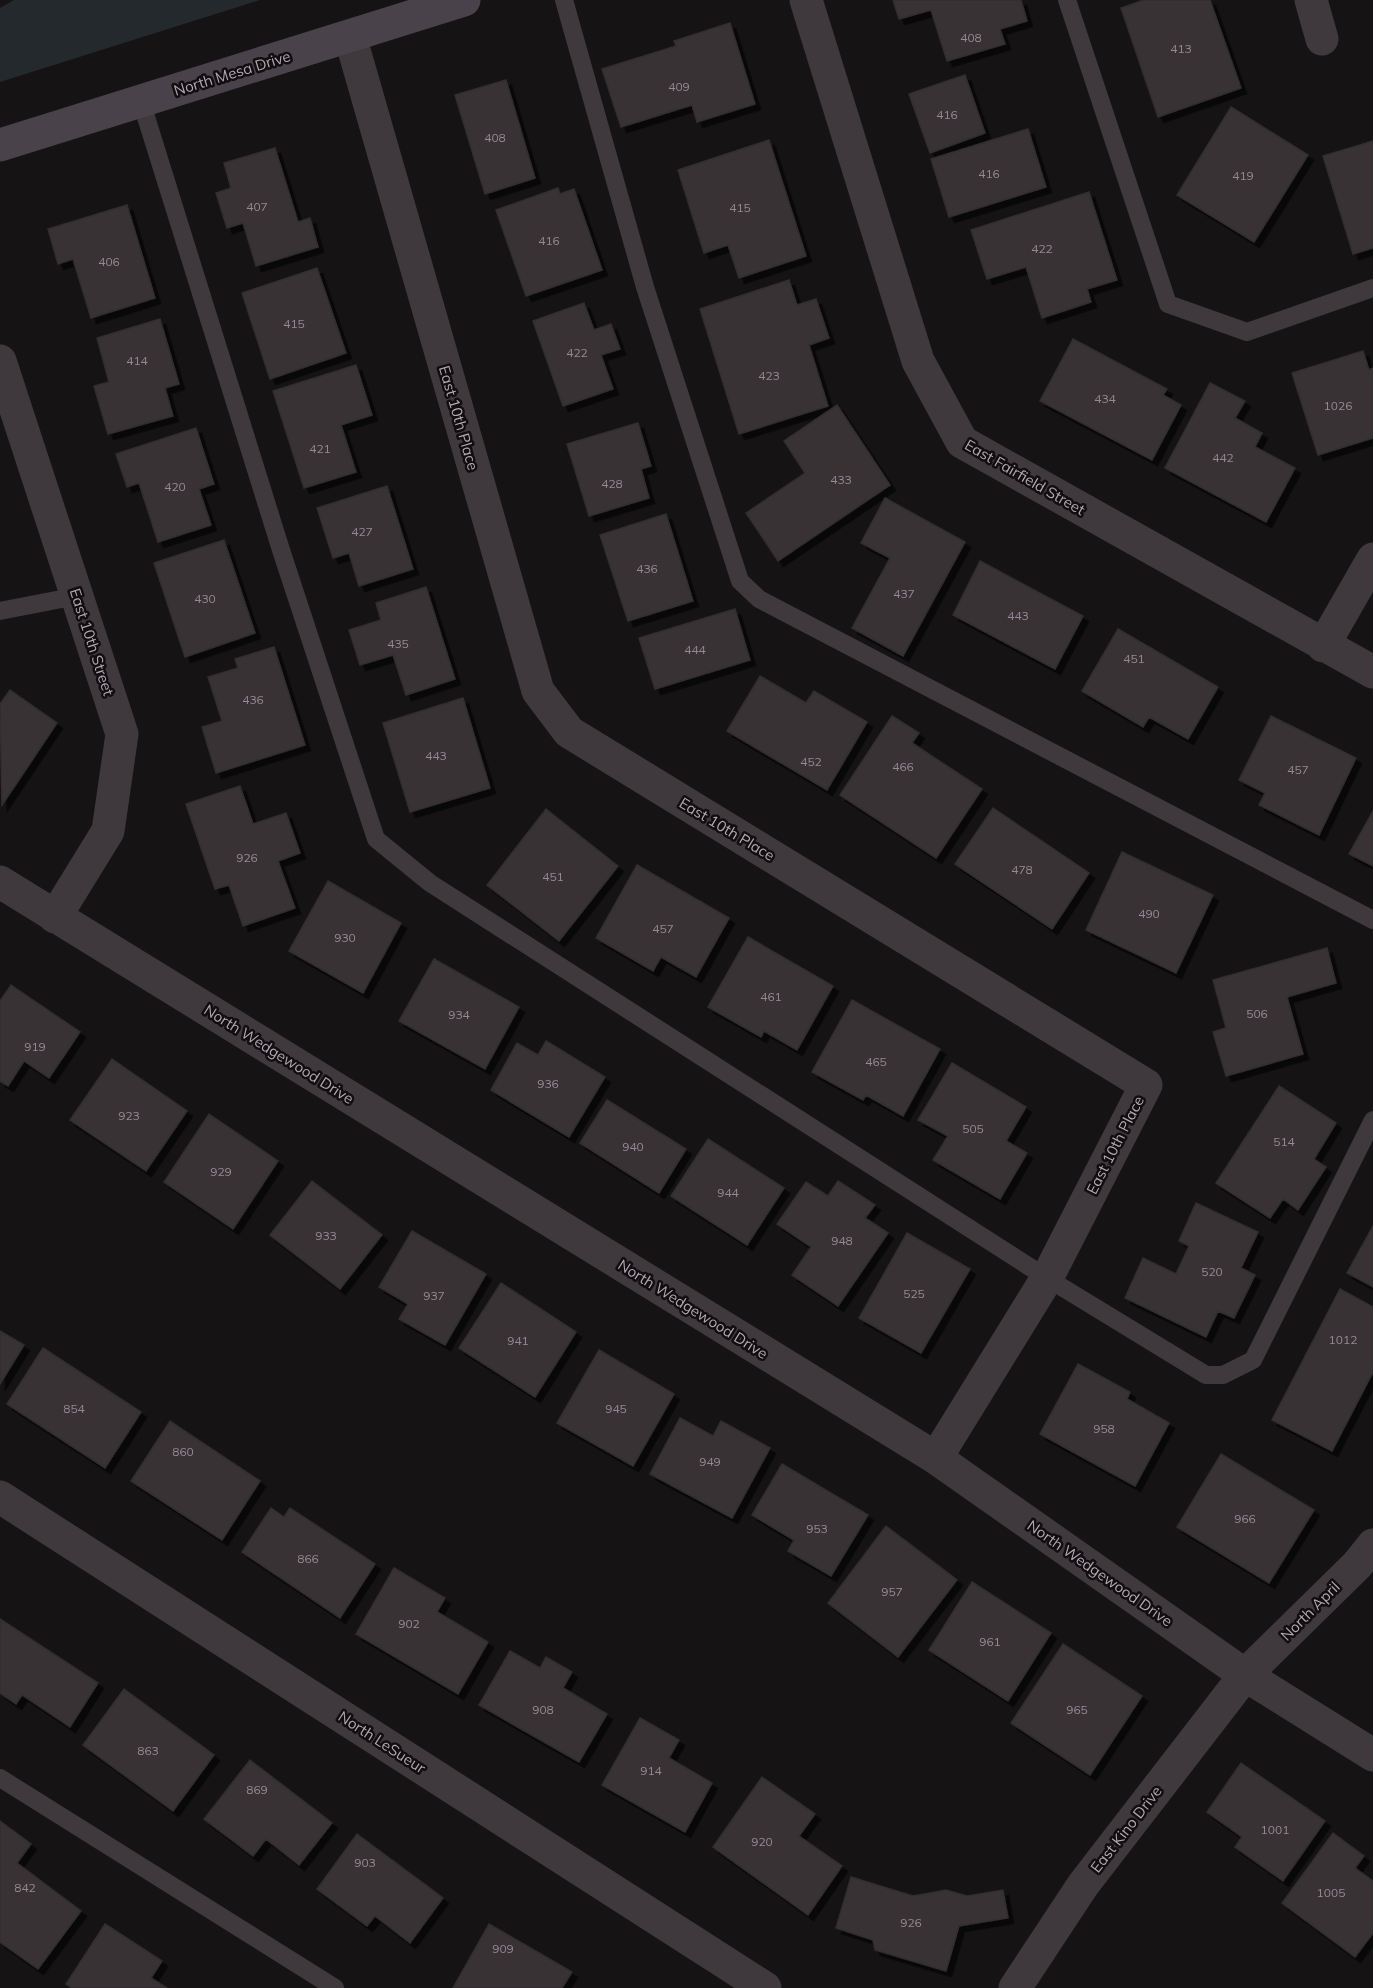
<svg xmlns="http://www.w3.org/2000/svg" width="1373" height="1988" viewBox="0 0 1373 1988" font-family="Mulish,sans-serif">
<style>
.green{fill:#23292d}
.building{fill:#373336;stroke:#312d30;stroke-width:1.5;filter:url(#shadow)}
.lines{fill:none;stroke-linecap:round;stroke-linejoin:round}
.lane{stroke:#3f393e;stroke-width:18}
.street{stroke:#3f393e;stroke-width:33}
.secondary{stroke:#4a424a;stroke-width:33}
.labels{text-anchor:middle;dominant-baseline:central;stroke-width:5;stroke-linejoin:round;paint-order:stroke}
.number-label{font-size:12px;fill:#968895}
.street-label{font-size:15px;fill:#b5a5b5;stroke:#100e0f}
</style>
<defs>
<filter id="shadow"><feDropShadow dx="5.5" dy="5.5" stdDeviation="0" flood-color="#0009"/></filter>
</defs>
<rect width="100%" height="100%" fill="#151314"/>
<!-- green -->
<path class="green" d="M 14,0 L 260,0 L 0,82 L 0,8 Z"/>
<!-- building -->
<path class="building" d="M 893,0 L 1021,0 L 1027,21 L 1000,29 L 1005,44 L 947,61 L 931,10 L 899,19 Z
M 1144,0 L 1210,0 L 1241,88 L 1158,117 L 1121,8 Z
M 730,23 L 755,104 L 697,122 L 692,105 L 621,127 L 602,69 L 676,46 L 674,41 Z
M 965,75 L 985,133 L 930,153 L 909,94 Z
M 506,80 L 535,178 L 485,194 L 455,95 Z
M 1231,107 L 1308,155 L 1254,242 L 1177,195 Z
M 1028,129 L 1046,187 L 949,217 L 931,159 Z
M 769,140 L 806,256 L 739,278 L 728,245 L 704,253 L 678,170 Z
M 1373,141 L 1373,248 L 1353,254 L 1323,156 Z
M 275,148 L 298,222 L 310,218 L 318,247 L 256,266 L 243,223 L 227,228 L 216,193 L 231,188 L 224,163 Z
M 558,188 L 560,194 L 574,189 L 602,270 L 526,296 L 496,210 Z
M 1089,192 L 1117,280 L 1087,289 L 1091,302 L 1042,318 L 1026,267 L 987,279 L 971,230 Z
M 127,205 L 155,298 L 91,318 L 73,259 L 58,264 L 48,229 Z
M 317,268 L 346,353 L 270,379 L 242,293 Z
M 789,280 L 797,305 L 816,299 L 829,338 L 809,345 L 828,406 L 739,434 L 700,309 Z
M 584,303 L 594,330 L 611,324 L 620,349 L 601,355 L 613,389 L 563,406 L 533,321 Z
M 160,319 L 179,384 L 165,388 L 173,416 L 108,434 L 94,386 L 109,382 L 97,338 Z
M 1073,339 L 1167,389 L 1163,395 L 1181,405 L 1152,460 L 1040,401 Z
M 1363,351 L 1369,370 L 1373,368 L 1373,438 L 1318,455 L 1292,373 Z
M 356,365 L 372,415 L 341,425 L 356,472 L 304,488 L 273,391 Z
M 1210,383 L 1245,401 L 1235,418 L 1262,433 L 1255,447 L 1295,468 L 1266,522 L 1165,468 Z
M 837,405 L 890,485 L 778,561 L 746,513 L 805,473 L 784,441 Z
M 638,423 L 651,466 L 641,469 L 649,498 L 589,516 L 567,444 Z
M 196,428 L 214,484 L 199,489 L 211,525 L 158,542 L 139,483 L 127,487 L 116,454 Z
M 387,486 L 413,569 L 359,586 L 349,553 L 333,558 L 317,508 Z
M 885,498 L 965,542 L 903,656 L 852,628 L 890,558 L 861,543 Z
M 666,514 L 693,601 L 628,621 L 600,535 Z
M 224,540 L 255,633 L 185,657 L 154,563 Z
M 980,561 L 1083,616 L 1055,669 L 953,615 Z
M 426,587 L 455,679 L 406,695 L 393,655 L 360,665 L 349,630 L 381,620 L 376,603 Z
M 735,609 L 750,660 L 655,689 L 639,638 Z
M 1118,629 L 1218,687 L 1188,739 L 1149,717 L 1143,727 L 1082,691 Z
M 274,647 L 305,745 L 216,773 L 202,727 L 222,721 L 208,677 L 238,668 L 235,659 Z
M 760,676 L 806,703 L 814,691 L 867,722 L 827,790 L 727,731 Z
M 10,690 L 57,723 L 2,805 L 0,704 Z
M 463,698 L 490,788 L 410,812 L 383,723 Z
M 892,716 L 919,733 L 912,743 L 982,789 L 936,858 L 840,795 Z
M 1271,716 L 1356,758 L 1319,835 L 1259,805 L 1265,793 L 1239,780 Z
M 240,786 L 253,824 L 286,813 L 300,853 L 278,861 L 295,908 L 243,926 L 229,885 L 215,889 L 186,804 Z
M 993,808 L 1089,873 L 1052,929 L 955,864 Z
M 546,809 L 618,866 L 559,941 L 487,885 Z
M 1373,811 L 1373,866 L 1349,854 Z
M 1122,852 L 1213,895 L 1176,973 L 1086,930 Z
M 637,865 L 729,918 L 696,977 L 661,957 L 653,971 L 596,938 Z
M 328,881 L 401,923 L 363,993 L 289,951 Z
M 748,937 L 833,986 L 797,1050 L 764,1031 L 761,1037 L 708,1007 Z
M 1327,948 L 1336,983 L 1287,997 L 1303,1054 L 1226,1076 L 1213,1032 L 1226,1028 L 1213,980 Z
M 434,959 L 519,1007 L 485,1069 L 399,1021 Z
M 11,985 L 80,1032 L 49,1078 L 24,1061 L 8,1086 L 0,1081 L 0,1001 Z
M 852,1000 L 940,1049 L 903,1116 L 866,1095 L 863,1100 L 812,1072 Z
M 546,1041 L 605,1077 L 569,1137 L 491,1090 L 517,1043 L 538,1055 Z
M 112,1059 L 187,1111 L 146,1171 L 70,1120 Z
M 952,1063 L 1026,1107 L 1006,1141 L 1027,1153 L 1000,1199 L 933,1160 L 948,1136 L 918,1120 Z
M 1279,1086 L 1336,1123 L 1314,1159 L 1326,1167 L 1298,1210 L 1283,1199 L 1270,1218 L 1216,1183 Z
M 607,1100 L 686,1149 L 659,1193 L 580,1143 Z
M 209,1114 L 278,1161 L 233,1229 L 164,1182 Z
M 708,1139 L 784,1188 L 747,1245 L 671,1196 Z
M 312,1181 L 382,1235 L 340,1289 L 270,1235 Z
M 838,1181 L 875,1205 L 865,1218 L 888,1233 L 838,1306 L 792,1275 L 811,1247 L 777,1224 L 806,1182 L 828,1196 Z
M 1196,1203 L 1258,1232 L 1241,1268 L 1255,1275 L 1234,1318 L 1218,1311 L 1206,1337 L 1125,1298 L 1143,1258 L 1176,1274 L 1189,1246 L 1179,1241 Z
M 1373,1226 L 1373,1287 L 1347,1273 Z
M 412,1231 L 486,1274 L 445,1345 L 399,1319 L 408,1304 L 379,1287 Z
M 907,1233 L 970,1269 L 921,1353 L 859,1318 Z
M 501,1283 L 576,1332 L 535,1397 L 459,1348 Z
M 1340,1289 L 1373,1307 L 1373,1372 L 1332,1451 L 1272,1420 Z
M 0,1331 L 24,1345 L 0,1384 Z
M 43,1348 L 141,1412 L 105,1468 L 7,1404 Z
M 599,1350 L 674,1394 L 633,1466 L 557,1423 Z
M 1078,1364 L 1130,1392 L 1127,1399 L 1169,1423 L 1135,1486 L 1040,1434 Z
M 680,1418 L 713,1436 L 721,1421 L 770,1448 L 732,1518 L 650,1474 Z
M 170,1421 L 260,1481 L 222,1540 L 131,1481 Z
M 1221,1454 L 1314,1510 L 1269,1583 L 1177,1527 Z
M 782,1464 L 868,1515 L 831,1576 L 788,1551 L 794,1540 L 752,1515 Z
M 271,1508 L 284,1517 L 290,1508 L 375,1564 L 340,1618 L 242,1552 Z
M 886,1526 L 957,1580 L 898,1657 L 828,1603 Z
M 394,1568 L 445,1598 L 437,1612 L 488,1642 L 458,1694 L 356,1634 Z
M 972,1582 L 1051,1633 L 1008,1701 L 929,1650 Z
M 0,1619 L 98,1683 L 70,1727 L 22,1695 L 16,1704 L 0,1693 Z
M 1063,1644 L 1142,1696 L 1090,1775 L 1011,1723 Z
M 510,1651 L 540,1668 L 546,1657 L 572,1672 L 563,1688 L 607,1714 L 579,1762 L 479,1705 Z
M 124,1689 L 214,1755 L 173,1811 L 83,1745 Z
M 640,1718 L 679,1740 L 669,1758 L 712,1783 L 685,1832 L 602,1785 Z
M 250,1760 L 332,1823 L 299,1865 L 266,1839 L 253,1856 L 204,1819 Z
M 1241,1763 L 1325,1821 L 1283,1881 L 1235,1847 L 1242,1837 L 1207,1812 Z
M 762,1777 L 815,1814 L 799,1836 L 842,1866 L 808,1915 L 713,1847 Z
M 0,1821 L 31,1844 L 17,1863 L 81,1911 L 38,1969 L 0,1942 Z
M 1333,1833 L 1364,1856 L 1355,1868 L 1373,1881 L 1373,1933 L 1355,1957 L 1282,1903 Z
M 357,1834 L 443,1898 L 410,1943 L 375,1916 L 367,1926 L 317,1889 Z
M 851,1877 L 913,1896 L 946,1890 L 967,1896 L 1003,1890 L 1008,1918 L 959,1926 L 946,1971 L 875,1950 L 873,1940 L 836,1928 Z
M 105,1924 L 162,1961 L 151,1978 L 167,1988 L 72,1988 L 66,1984 Z
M 489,1924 L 572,1972 L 562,1988 L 453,1988 Z"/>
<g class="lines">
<!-- lane -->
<path class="lane" d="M 564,0 L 645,287 L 740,581 L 759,599 L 1373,920
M 1067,0 L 1168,304 L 1247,332 L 1373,288
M 141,101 L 281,550 L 376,839 L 430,883 L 1047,1278 L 1206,1375 L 1223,1375 L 1253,1360 L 1373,1120
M 0,611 L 77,596
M 0,1778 L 335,1988"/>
<!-- street -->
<path class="street" d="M 806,0 L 918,361 L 962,442 L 1373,672
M 1311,0 L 1322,39
M 350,36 L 538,691 L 569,732 L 1146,1085 L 1047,1278 L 936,1458
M 0,361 L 122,734 L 108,831 L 55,917
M 1323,646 L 1373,559
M 0,882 L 936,1458 L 1245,1675 L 1373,1755
M 0,1497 L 765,1988
M 1015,1988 L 1083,1885 L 1245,1675 L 1357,1565 L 1373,1545"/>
<!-- secondary -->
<path class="secondary" d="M 0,145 L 464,0"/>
</g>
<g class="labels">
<!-- number labels -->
<g class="number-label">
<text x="971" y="37">408</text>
<text x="1181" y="48">413</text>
<text x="679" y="86">409</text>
<text x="947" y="114">416</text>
<text x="495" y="137">408</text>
<text x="989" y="173">416</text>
<text x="1243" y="175">419</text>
<text x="257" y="206">407</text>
<text x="740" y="207">415</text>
<text x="549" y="240">416</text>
<text x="1042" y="248">422</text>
<text x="109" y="261">406</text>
<text x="294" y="323">415</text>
<text x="577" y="352">422</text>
<text x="137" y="360">414</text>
<text x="769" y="375">423</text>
<text x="1105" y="398">434</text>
<text x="1338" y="405">1026</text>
<text x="320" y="448">421</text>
<text x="1223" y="457">442</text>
<text x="841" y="479">433</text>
<text x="612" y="483">428</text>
<text x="175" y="486">420</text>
<text x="362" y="531">427</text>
<text x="647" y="568">436</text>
<text x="904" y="593">437</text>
<text x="205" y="598">430</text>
<text x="1018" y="615">443</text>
<text x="398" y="643">435</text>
<text x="695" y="649">444</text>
<text x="1134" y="658">451</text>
<text x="253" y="699">436</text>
<text x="436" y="755">443</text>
<text x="811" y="761">452</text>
<text x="903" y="766">466</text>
<text x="1298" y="769">457</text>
<text x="247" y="857">926</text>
<text x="1022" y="869">478</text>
<text x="553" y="876">451</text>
<text x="1149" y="913">490</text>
<text x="663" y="928">457</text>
<text x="345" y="937">930</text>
<text x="771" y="996">461</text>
<text x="1257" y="1013">506</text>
<text x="459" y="1014">934</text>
<text x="35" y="1046">919</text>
<text x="876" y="1061">465</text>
<text x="548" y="1083">936</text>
<text x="129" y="1115">923</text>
<text x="973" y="1128">505</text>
<text x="1284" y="1141">514</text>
<text x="633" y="1146">940</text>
<text x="221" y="1171">929</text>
<text x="728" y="1192">944</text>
<text x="326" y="1235">933</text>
<text x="842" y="1240">948</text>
<text x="1212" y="1271">520</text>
<text x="914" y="1293">525</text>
<text x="434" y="1295">937</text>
<text x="1343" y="1339">1012</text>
<text x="518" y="1340">941</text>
<text x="74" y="1408">854</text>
<text x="616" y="1408">945</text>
<text x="1104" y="1428">958</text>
<text x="183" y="1451">860</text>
<text x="710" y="1461">949</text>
<text x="1245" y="1518">966</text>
<text x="817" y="1528">953</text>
<text x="308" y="1558">866</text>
<text x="892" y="1591">957</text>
<text x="409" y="1623">902</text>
<text x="990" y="1641">961</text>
<text x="543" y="1709">908</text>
<text x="1077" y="1709">965</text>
<text x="148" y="1750">863</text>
<text x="651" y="1770">914</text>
<text x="257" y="1789">869</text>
<text x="1275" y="1829">1001</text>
<text x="762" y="1841">920</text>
<text x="365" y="1862">903</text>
<text x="25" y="1887">842</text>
<text x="1331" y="1892">1005</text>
<text x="911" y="1922">926</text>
<text x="503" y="1948">909</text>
</g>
<!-- street labels -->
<g class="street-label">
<text transform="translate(232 73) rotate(-17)">North Mesa Drive</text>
<text transform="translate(459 418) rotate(74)">East 10th Place</text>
<text transform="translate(1025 477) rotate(30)">East Fairfield Street</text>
<text transform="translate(92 642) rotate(72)">East 10th Street</text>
<text transform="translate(727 829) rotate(31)">East 10th Place</text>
<text transform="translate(279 1054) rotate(32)">North Wedgewood Drive</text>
<text transform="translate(1115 1145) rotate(-63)">East 10th Place</text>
<text transform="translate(693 1309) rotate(32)">North Wedgewood Drive</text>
<text transform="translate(1100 1573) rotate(35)">North Wedgewood Drive</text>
<text transform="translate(1310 1611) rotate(-45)">North April</text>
<text transform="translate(382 1742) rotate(33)">North LeSueur</text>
<text transform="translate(1126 1829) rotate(-52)">East Kino Drive</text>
</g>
</g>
</svg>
